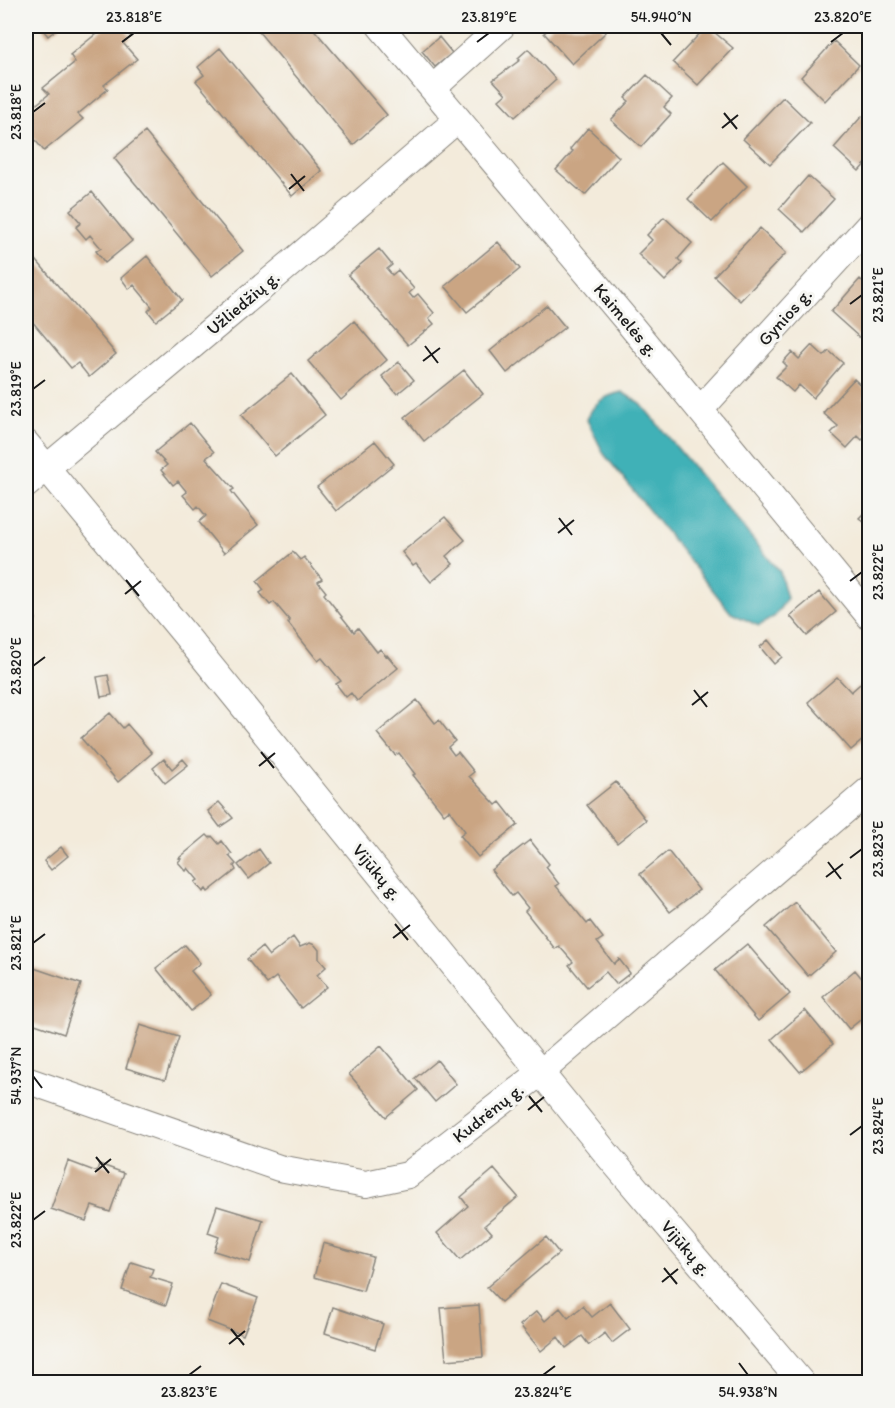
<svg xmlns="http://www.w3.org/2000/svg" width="895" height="1408" viewBox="0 0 895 1408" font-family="Itim,sans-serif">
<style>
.water{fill:#40b1b7;stroke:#2e666a;stroke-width:1.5}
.building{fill:#caa583}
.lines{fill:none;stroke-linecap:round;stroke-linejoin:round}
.minor-casing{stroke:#88847c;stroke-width:28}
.minor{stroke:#fff;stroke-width:26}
.ticks{fill:none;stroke:#1c1c1c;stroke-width:2}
.labels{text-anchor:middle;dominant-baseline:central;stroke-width:6;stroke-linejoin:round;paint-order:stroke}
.street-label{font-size:18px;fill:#1c1c1c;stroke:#f6f6f2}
.neatline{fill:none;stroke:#1c1c1c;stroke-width:2}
.ticks-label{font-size:15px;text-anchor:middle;fill:#1c1c1c}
</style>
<rect width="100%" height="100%" fill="#f6f6f2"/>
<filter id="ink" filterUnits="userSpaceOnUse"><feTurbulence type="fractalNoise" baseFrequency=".0167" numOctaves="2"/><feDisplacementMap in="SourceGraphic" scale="12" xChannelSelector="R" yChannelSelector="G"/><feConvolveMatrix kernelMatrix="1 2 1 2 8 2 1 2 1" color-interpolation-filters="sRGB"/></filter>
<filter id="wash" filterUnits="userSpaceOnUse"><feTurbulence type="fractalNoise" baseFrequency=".008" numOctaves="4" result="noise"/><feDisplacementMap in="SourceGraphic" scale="24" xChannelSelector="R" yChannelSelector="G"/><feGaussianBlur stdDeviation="1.35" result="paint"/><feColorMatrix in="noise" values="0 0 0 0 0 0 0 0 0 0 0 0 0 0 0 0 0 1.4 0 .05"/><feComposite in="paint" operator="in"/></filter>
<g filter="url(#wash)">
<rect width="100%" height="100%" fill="#f3ebdb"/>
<!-- water -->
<path class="water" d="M 622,392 L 641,404 L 780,572 L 787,598 L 775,616 L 759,626 L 731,613 L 604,454 L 587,420 C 593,402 605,396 622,392 Z"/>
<g id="blocks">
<!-- building -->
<path class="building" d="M 40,26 L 61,26 L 48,36 Z
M 106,26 L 122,26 L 131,37 L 123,43 L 137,59 L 104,85 L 108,89 L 78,114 L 83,119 L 44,151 L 26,129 L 26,113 L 49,94 L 43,88 L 75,62 L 70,55 Z
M 254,26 L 311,26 L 387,115 L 353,145 Z
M 552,26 L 600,26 L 606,32 L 572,64 L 544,33 Z
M 707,26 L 733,48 L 698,85 L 673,62 Z
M 439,37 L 452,53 L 435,67 L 422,51 Z
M 834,41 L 859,65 L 825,101 L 801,77 Z
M 220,48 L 322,171 L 292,196 L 196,81 L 204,75 L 198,67 Z
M 528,49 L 556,80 L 515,117 L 499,100 L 506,94 L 493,80 L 520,60 L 518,58 Z
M 647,75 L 672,98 L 664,107 L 671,114 L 641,147 L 611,120 L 629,101 L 625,98 Z
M 783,97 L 810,123 L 770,164 L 743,139 Z
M 862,116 L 870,122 L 870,159 L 859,171 L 834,148 Z
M 588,128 L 619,157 L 585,195 L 556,170 L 573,151 L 570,149 Z
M 145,132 L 243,251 L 212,276 L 114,158 Z
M 723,162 L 747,186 L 712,222 L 688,199 Z
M 808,176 L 834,199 L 804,232 L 779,209 Z
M 92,192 L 132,241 L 105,263 L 96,251 L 101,248 L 90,235 L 86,239 L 76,227 L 81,223 L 70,210 Z
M 664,217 L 692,243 L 678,259 L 682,263 L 665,281 L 638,254 L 652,240 L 647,235 Z
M 760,228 L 786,253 L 740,301 L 714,276 Z
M 498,242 L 520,269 L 467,312 L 445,286 Z
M 379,249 L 392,265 L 387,269 L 392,275 L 398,270 L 414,289 L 409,293 L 413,298 L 418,294 L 434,313 L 429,318 L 434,324 L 408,345 L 348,275 Z
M 31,254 L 116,354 L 89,377 L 78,363 L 71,368 L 26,314 L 26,259 Z
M 147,256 L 182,300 L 156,321 L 148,311 L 152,307 L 134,285 L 129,289 L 121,278 Z
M 860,279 L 870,288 L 870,328 L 860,338 L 831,312 Z
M 547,305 L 565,327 L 507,373 L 490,351 Z
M 354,321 L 387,360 L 341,400 L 308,361 Z
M 812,345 L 824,356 L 829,351 L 843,363 L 813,398 L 799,385 L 793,392 L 776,377 L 787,366 L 783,362 L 792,352 L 799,359 Z
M 399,362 L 414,380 L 397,394 L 382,376 Z
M 464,370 L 483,394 L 424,441 L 405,417 Z
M 292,374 L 325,415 L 275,456 L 241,415 Z
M 854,379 L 869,393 L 864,398 L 870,403 L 870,416 L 863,423 L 870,428 L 870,432 L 862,440 L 858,436 L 847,448 L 831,433 L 838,426 L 823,413 Z
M 190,423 L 214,452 L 206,458 L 234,489 L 231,491 L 258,525 L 224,553 L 199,522 L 206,516 L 198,506 L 195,509 L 183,495 L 187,492 L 178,481 L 173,485 L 161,470 L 167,465 L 155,452 Z
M 375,441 L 394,464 L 336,511 L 317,487 Z
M 870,507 L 870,527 L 859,518 Z
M 445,517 L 465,540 L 446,556 L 453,564 L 431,582 L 416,564 L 413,566 L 402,552 Z
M 293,552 L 300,560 L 304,557 L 322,579 L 318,582 L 326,592 L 324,594 L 354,632 L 358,628 L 377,652 L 380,649 L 386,656 L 387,655 L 398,668 L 357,701 L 351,693 L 346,697 L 336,684 L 341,681 L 322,658 L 318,661 L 288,623 L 290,621 L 274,602 L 270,605 L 260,593 L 264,590 L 257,581 Z
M 819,592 L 836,612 L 807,636 L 790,616 Z
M 26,606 L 36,619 L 26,628 Z
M 768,640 L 782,657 L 774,664 L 760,647 Z
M 108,675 L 112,695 L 101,697 L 97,677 Z
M 837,677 L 851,692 L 867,678 L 870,680 L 870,734 L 851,750 L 808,702 Z
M 417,700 L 435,723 L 439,720 L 455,741 L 448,747 L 454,755 L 458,752 L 474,772 L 469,776 L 496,805 L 500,802 L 518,825 L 478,857 L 460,835 L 465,831 L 449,810 L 444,814 L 413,775 L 415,774 L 399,753 L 395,755 L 377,733 Z
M 110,713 L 123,728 L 127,724 L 152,753 L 118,782 L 81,738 Z
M 164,759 L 172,769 L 183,759 L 188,765 L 165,783 L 153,768 Z
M 616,782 L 646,820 L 617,843 L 587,805 Z
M 219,802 L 233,818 L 220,827 L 208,811 Z
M 207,835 L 210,838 L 212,836 L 219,844 L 222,841 L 232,854 L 229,856 L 236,864 L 234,866 L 236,870 L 208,892 L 206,889 L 203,892 L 195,882 L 198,880 L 188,868 L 186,871 L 178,862 L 181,859 L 179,858 Z
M 530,840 L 549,864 L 546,867 L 559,884 L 556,886 L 587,924 L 590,921 L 603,938 L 597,942 L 614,964 L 619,959 L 630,973 L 616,984 L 606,972 L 587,987 L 569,965 L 573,962 L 559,946 L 555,949 L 525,911 L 528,908 L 516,893 L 512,896 L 491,870 Z
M 61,847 L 68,856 L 51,870 L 44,861 Z
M 259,849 L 269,863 L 249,879 L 238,865 Z
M 668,851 L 699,890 L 670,912 L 640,874 Z
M 795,902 L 836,952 L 808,976 L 766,927 Z
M 293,937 L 300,947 L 310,943 L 315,945 L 319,950 L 319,959 L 326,967 L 317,975 L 327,987 L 301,1008 L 276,977 L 267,984 L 247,959 L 262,947 L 269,956 Z
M 747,944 L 790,994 L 758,1021 L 715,970 Z
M 185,945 L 200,963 L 191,971 L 211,995 L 191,1011 L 156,968 Z
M 28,966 L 81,984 L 64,1034 L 26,1021 L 26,974 Z
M 855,970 L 870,988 L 870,1012 L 849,1029 L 823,997 Z
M 805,1010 L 833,1044 L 800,1072 L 772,1039 Z
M 140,1025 L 179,1037 L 165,1080 L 126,1068 Z
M 381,1046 L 418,1090 L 386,1117 L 349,1074 Z
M 437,1060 L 456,1084 L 435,1102 L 415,1078 Z
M 68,1161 L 97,1172 L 99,1164 L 124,1173 L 110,1212 L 92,1206 L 86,1221 L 51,1209 Z
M 494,1169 L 518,1197 L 485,1225 L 492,1233 L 460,1260 L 437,1233 L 468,1206 L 461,1197 Z
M 217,1206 L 263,1220 L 250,1262 L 214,1251 L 219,1237 L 208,1233 Z
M 546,1237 L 559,1253 L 501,1302 L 487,1287 Z
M 323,1243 L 373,1257 L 363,1291 L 314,1277 Z
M 131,1262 L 153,1269 L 150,1277 L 173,1284 L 166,1305 L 122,1290 Z
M 221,1284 L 258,1298 L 243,1335 L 207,1321 Z
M 610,1303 L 630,1329 L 612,1343 L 605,1333 L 589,1345 L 582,1336 L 566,1348 L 558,1337 L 541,1351 L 520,1325 L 537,1311 L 545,1321 L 560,1308 L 568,1318 L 583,1306 L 592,1317 Z
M 479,1305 L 483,1357 L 446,1360 L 441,1308 Z
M 333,1307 L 383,1324 L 375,1349 L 325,1333 Z"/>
</g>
</g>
<g filter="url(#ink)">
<use href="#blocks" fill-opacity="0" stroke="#88847c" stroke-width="1.5"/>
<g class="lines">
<defs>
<path id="minor" d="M 380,26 L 627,321 L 870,617
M 433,88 L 502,26
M 700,410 L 870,224
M 26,443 L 182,631 L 610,1158 L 801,1382
M 26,485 L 296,259 L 458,119
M 26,1080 L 279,1168 L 366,1184 L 408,1175 L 540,1073 L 870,789"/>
</defs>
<!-- minor casing -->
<use href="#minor" class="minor-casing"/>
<!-- minor -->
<use href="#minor" class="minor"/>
</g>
</g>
<!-- ticks -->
<path class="ticks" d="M 661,33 L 671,45M 122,42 L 134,33M 477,42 L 489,33M 831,42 L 843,33M 33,112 L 45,103M 724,113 L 737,129M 722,128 L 738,115M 291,174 L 304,191M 289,189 L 305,176M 850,304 L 862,295M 425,346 L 438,363M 423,361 L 440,348M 33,389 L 45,380M 559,518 L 572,535M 558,533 L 574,520M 126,580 L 139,596M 850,581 L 862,572M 125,594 L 141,581M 33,666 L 45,657M 694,690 L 707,707M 692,705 L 708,692M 261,752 L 274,768M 259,766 L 275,753M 850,858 L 862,849M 828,862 L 841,879M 826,877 L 843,864M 395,924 L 408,940M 393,938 L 410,925M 33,943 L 45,934M 33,1076 L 42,1088M 529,1096 L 542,1112M 528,1110 L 544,1097M 850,1135 L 862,1126M 96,1157 L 109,1173M 95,1172 L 111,1159M 33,1220 L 45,1211M 664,1268 L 677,1284M 662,1282 L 678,1269M 231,1329 L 244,1345M 229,1344 L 245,1331M 739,1363 L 748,1375M 189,1375 L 201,1366M 543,1375 L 555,1366"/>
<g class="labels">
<!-- street labels -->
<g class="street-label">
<text transform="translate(243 303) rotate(-40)">Užliedžių g.</text>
<text transform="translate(785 317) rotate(-48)">Gynios g.</text>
<text transform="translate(626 320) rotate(50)">Kaimelės g.</text>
<text transform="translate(377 872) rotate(51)">Vijūkų g.</text>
<text transform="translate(488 1113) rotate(-38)">Kudrėnų g.</text>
<text transform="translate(686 1248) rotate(50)">Vijūkų g.</text>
</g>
</g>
<!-- margin -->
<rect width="895" height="1408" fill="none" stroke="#f6f6f2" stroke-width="66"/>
<rect x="33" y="33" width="829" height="1342" class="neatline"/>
<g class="ticks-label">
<text x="134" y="22">23.818°E</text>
<text x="489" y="22">23.819°E</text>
<text x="661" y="22">54.940°N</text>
<text x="843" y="22">23.820°E</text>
<text transform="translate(16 112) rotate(-90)" y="5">23.818°E</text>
<text transform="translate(878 295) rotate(-90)" y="5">23.821°E</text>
<text transform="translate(16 389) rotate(-90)" y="5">23.819°E</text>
<text transform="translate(878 572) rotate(-90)" y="5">23.822°E</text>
<text transform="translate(16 666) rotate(-90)" y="5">23.820°E</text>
<text transform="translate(878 849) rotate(-90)" y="5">23.823°E</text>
<text transform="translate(16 943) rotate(-90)" y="5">23.821°E</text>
<text transform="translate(16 1076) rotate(-90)" y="5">54.937°N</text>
<text transform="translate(878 1126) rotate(-90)" y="5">23.824°E</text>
<text transform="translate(16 1220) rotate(-90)" y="5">23.822°E</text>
<text x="189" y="1397">23.823°E</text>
<text x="543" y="1397">23.824°E</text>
<text x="748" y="1397">54.938°N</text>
</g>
</svg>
